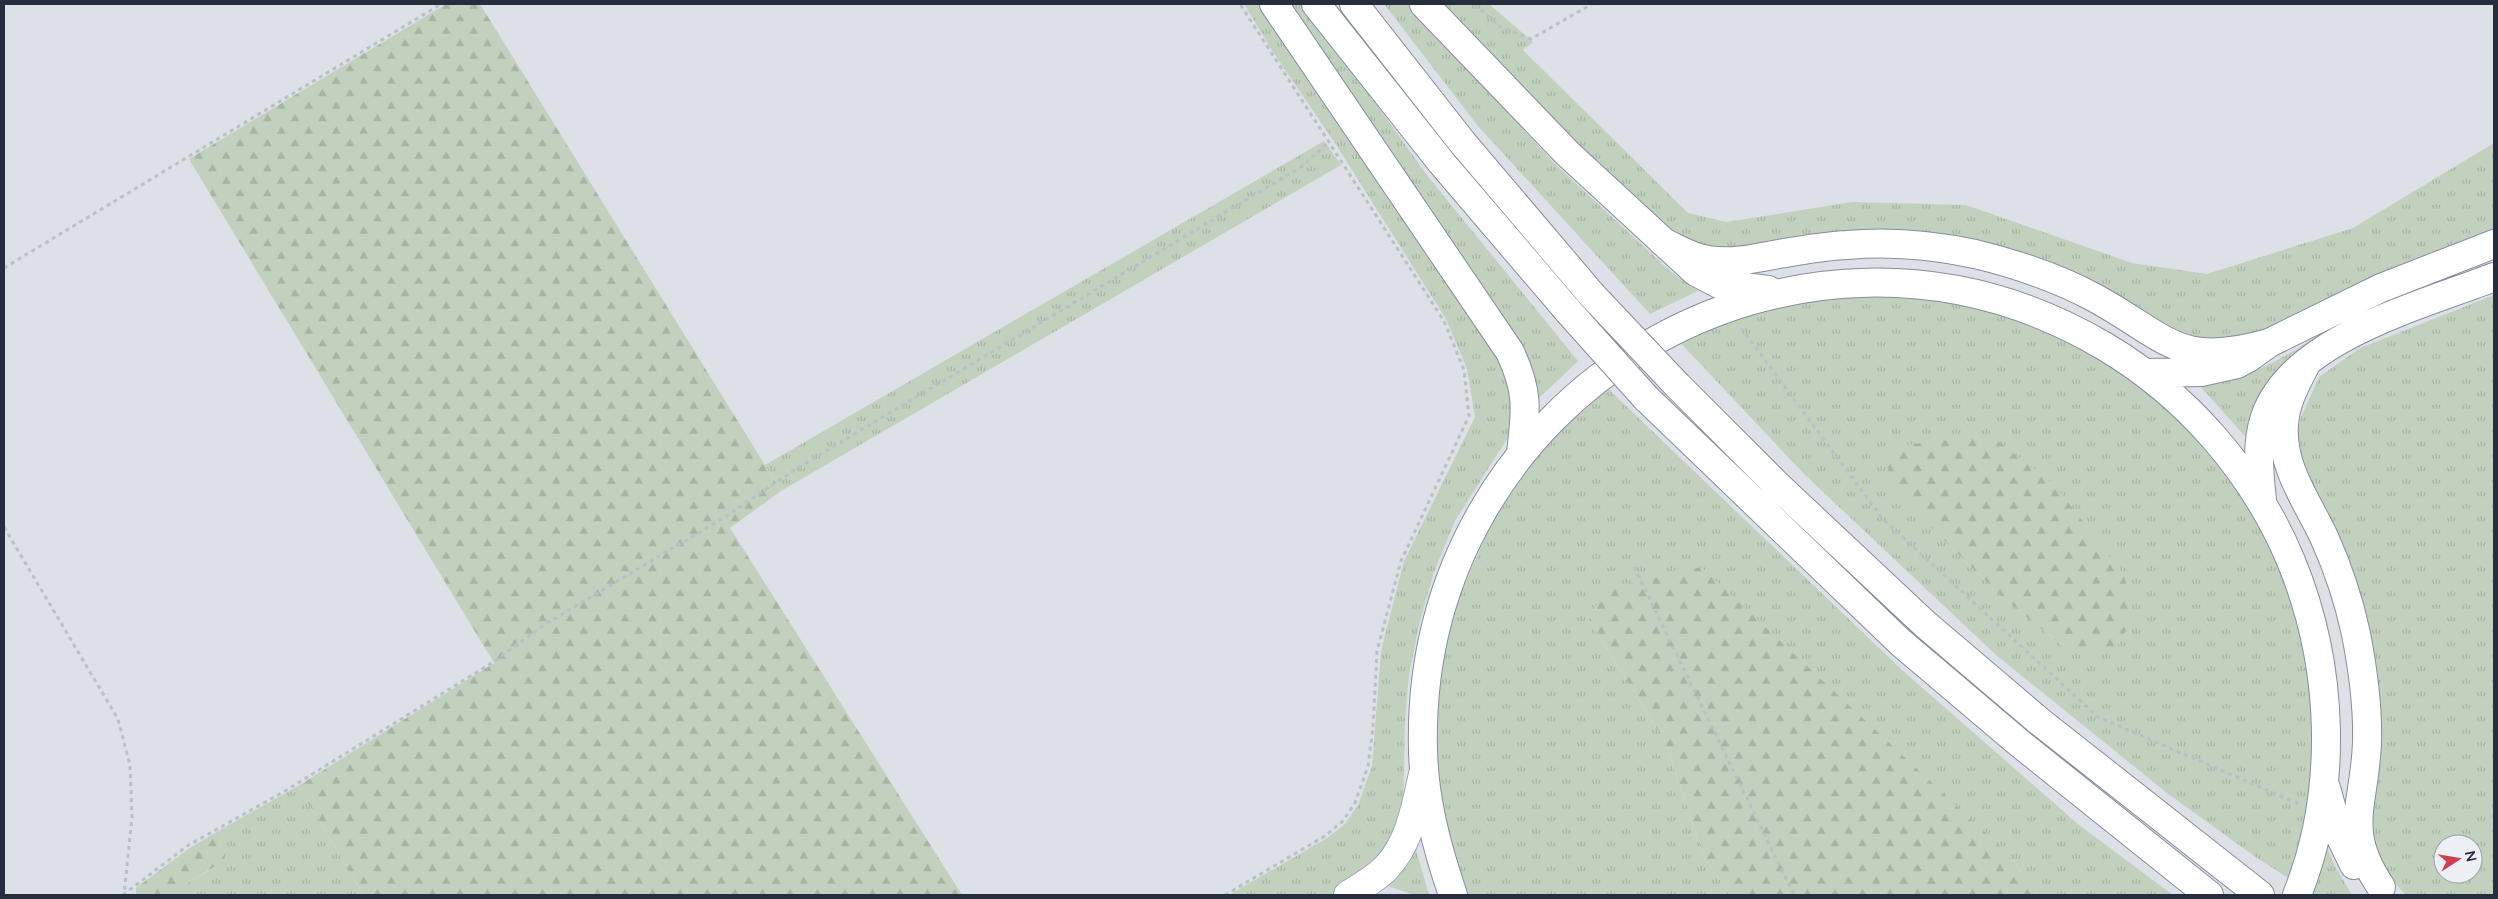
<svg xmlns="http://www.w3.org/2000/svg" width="2498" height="899" viewBox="0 0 2498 899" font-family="Lato,sans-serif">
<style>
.grass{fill:url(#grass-tufts);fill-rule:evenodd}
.forest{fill:url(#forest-firs)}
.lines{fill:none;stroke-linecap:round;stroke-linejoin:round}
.major-casing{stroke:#9ca5b3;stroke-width:30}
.highway-casing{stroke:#848e9e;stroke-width:30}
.path{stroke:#bbbfc6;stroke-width:3;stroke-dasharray:4 4;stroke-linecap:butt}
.major{stroke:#fff;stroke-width:28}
.highway{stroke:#fff;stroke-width:28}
.highway-bridge-casing{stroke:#848e9e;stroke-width:30;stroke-linecap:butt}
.highway-bridge{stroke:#fff;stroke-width:28}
</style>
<defs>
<pattern id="grass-tufts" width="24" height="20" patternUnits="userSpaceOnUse" patternTransform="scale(1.25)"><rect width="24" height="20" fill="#c2d1be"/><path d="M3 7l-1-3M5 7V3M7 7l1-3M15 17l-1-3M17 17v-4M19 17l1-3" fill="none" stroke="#a7b4a4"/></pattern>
<pattern id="forest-firs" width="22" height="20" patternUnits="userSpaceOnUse" patternTransform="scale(1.25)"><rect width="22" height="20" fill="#c2d1be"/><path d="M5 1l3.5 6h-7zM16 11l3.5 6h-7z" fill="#a7b4a4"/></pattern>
</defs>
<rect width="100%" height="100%" fill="#dde1e7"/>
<!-- grass -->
<path class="grass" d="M 1244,4 L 1260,4 L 1497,358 L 1513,388 L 1515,414 L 1507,439 L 1455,521 L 1434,572 L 1420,621 L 1409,675 L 1405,721 L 1403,825 L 1373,872 L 1330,895 L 1229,895 L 1327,838 L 1345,824 L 1358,805 L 1372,766 L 1381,651 L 1404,561 L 1475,417 L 1467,369 L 1446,319 L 1333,140 L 1273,52 Z
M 1289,4 L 1305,4 L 1426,174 L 1578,361 L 1534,403 Z
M 1384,4 L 1409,4 L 1554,163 L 1670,271 L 1698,291 L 1650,314 L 1478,126 Z
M 1438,4 L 1489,4 L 1533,42 L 1523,50 L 1688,213 L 1727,222 L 1852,202 L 1966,205 L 2132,263 L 2207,274 L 2353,228 L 2494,143 L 2494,237 L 2269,328 L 2239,339 L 2199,345 L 2021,259 L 1717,250 L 1696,244 L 1643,214 Z
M 1324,141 L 1341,165 L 781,491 L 765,465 Z
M 1827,295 L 1930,296 L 2040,323 L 2140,380 L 2215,451 L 2277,554 L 2307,646 L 2314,755 L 2309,812 L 2290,879 L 2254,856 L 2167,793 L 1996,655 L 1804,474 L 1675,337 L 1730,318 ZM 1929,526 L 2065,648 L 2002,597 Z
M 2494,295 L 2494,895 L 2406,895 L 2391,879 L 2379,859 L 2374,836 L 2372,803 L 2377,746 L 2296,441 L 2301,417 L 2319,377 L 2360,348 ZM 2443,844 L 2473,844 L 2473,874 L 2443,874 Z
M 2317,337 L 2293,363 L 2252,444 L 2199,385 C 2246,380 2277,361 2317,337 Z
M 1602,383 L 1902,670 L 2078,824 L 2173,895 L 2039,895 L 2006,852 L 1589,620 L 1665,742 L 1705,860 L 1731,895 L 1466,895 L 1445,833 L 1436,777 L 1434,725 L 1445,628 L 1506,491 Z
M 298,786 L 364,895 L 175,895 L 177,889 L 212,869 L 227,844 L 220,830 Z
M 2322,837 L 2336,868 L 2352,895 L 2306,895 Z
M 1414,843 L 1429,895 L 1414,895 L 1382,884 Z"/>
<!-- forest -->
<path class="forest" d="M 446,4 L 480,4 L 781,491 L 730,528 L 962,895 L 364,895 L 298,786 L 494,663 L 189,159 Z
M 1990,435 L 2054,484 L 2124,575 L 2134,618 L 2116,647 L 2065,648 L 2002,597 L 1929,526 L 1893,484 L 1885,461 L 1896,446 Z
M 1701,567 L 2006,852 L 2039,895 L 1731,895 L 1705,860 L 1665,742 L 1589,620 L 1603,590 Z
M 220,830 L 227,844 L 224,861 L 178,889 L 175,895 L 136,895 L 136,888 L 188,849 Z"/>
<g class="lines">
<defs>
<path id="major" d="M 1348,895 C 1361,887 1375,879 1386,868 C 1411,842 1416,803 1424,770"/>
<path id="highway" d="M 1274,4 L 1510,352 C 1529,392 1526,411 1521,453
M 1316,4 L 1441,162 L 1569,312
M 1354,4 L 1462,142 L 1591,294
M 1424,4 L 1567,153 L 1696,272 L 1719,284 L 1768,290
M 1663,242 C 1678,249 1692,258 1708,260 C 1732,264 1756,258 1779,254 C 1802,250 1824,246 1847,245 C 1890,241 1933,245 1975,254 C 2016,264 2058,278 2095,298 C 2168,338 2178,369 2269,343
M 2307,362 C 2297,382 2285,402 2284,425 C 2281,467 2307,501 2324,537 C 2338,568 2349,601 2356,634 C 2363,670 2368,706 2367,742 C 2365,805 2342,829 2381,887
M 2145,373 L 2201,372 L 2237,364 L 2248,358 L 2269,343 L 2381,288 L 2494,244
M 1677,385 L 1778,486 L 1925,624 L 2039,721 L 2260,895
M 1646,398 L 1900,642 L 2018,742 L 2209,895
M 2262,500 C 2259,472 2256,444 2265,417 C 2292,338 2423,305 2494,277
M 2326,788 L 2339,834 L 2354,865
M 1453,895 C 1437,848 1424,800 1423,750 C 1414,394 1797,165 2104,346 C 2187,395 2254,472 2291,561 C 2334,665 2339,790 2297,895"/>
</defs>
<!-- major casing -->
<use href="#major" class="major-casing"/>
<!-- highway casing -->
<use href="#highway" class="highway-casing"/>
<!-- path -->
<path class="path" d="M 1475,4 L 1499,26 L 1531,39 L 1592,4
M 4,268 L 441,4
M 1741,328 L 1883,519 L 2098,717 L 2299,804
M 4,527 L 118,719 L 130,765 L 132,817 L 124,895
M 1634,567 L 1794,895
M 2491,817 L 2494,815
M 123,895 L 187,846 L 285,791 L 493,662 L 544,625 L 725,517 L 796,469 L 1301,167 L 1330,141
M 1225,895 L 1325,836 L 1343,821 L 1355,803 L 1368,766 L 1373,727 L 1377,651 L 1401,561 L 1469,416 L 1464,370 L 1444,321 L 1240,4"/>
<!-- major -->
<use href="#major" class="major"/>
<!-- highway -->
<use href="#highway" class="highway"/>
<defs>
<path id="highway-bridge" d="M 1591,294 L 1677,385
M 1569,312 L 1646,398"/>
</defs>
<!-- highway-bridge casing -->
<use href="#highway-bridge" class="highway-bridge-casing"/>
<!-- highway-bridge -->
<use href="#highway-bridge" class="highway-bridge"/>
</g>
<!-- border -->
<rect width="2498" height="899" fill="none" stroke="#262e3e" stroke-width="10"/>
<!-- north arrow -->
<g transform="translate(2458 859) rotate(78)"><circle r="24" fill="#ecf0f5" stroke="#9da2ac"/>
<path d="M0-4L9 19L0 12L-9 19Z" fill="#d13d50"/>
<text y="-8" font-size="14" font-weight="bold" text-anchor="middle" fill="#262e3e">N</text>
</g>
</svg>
